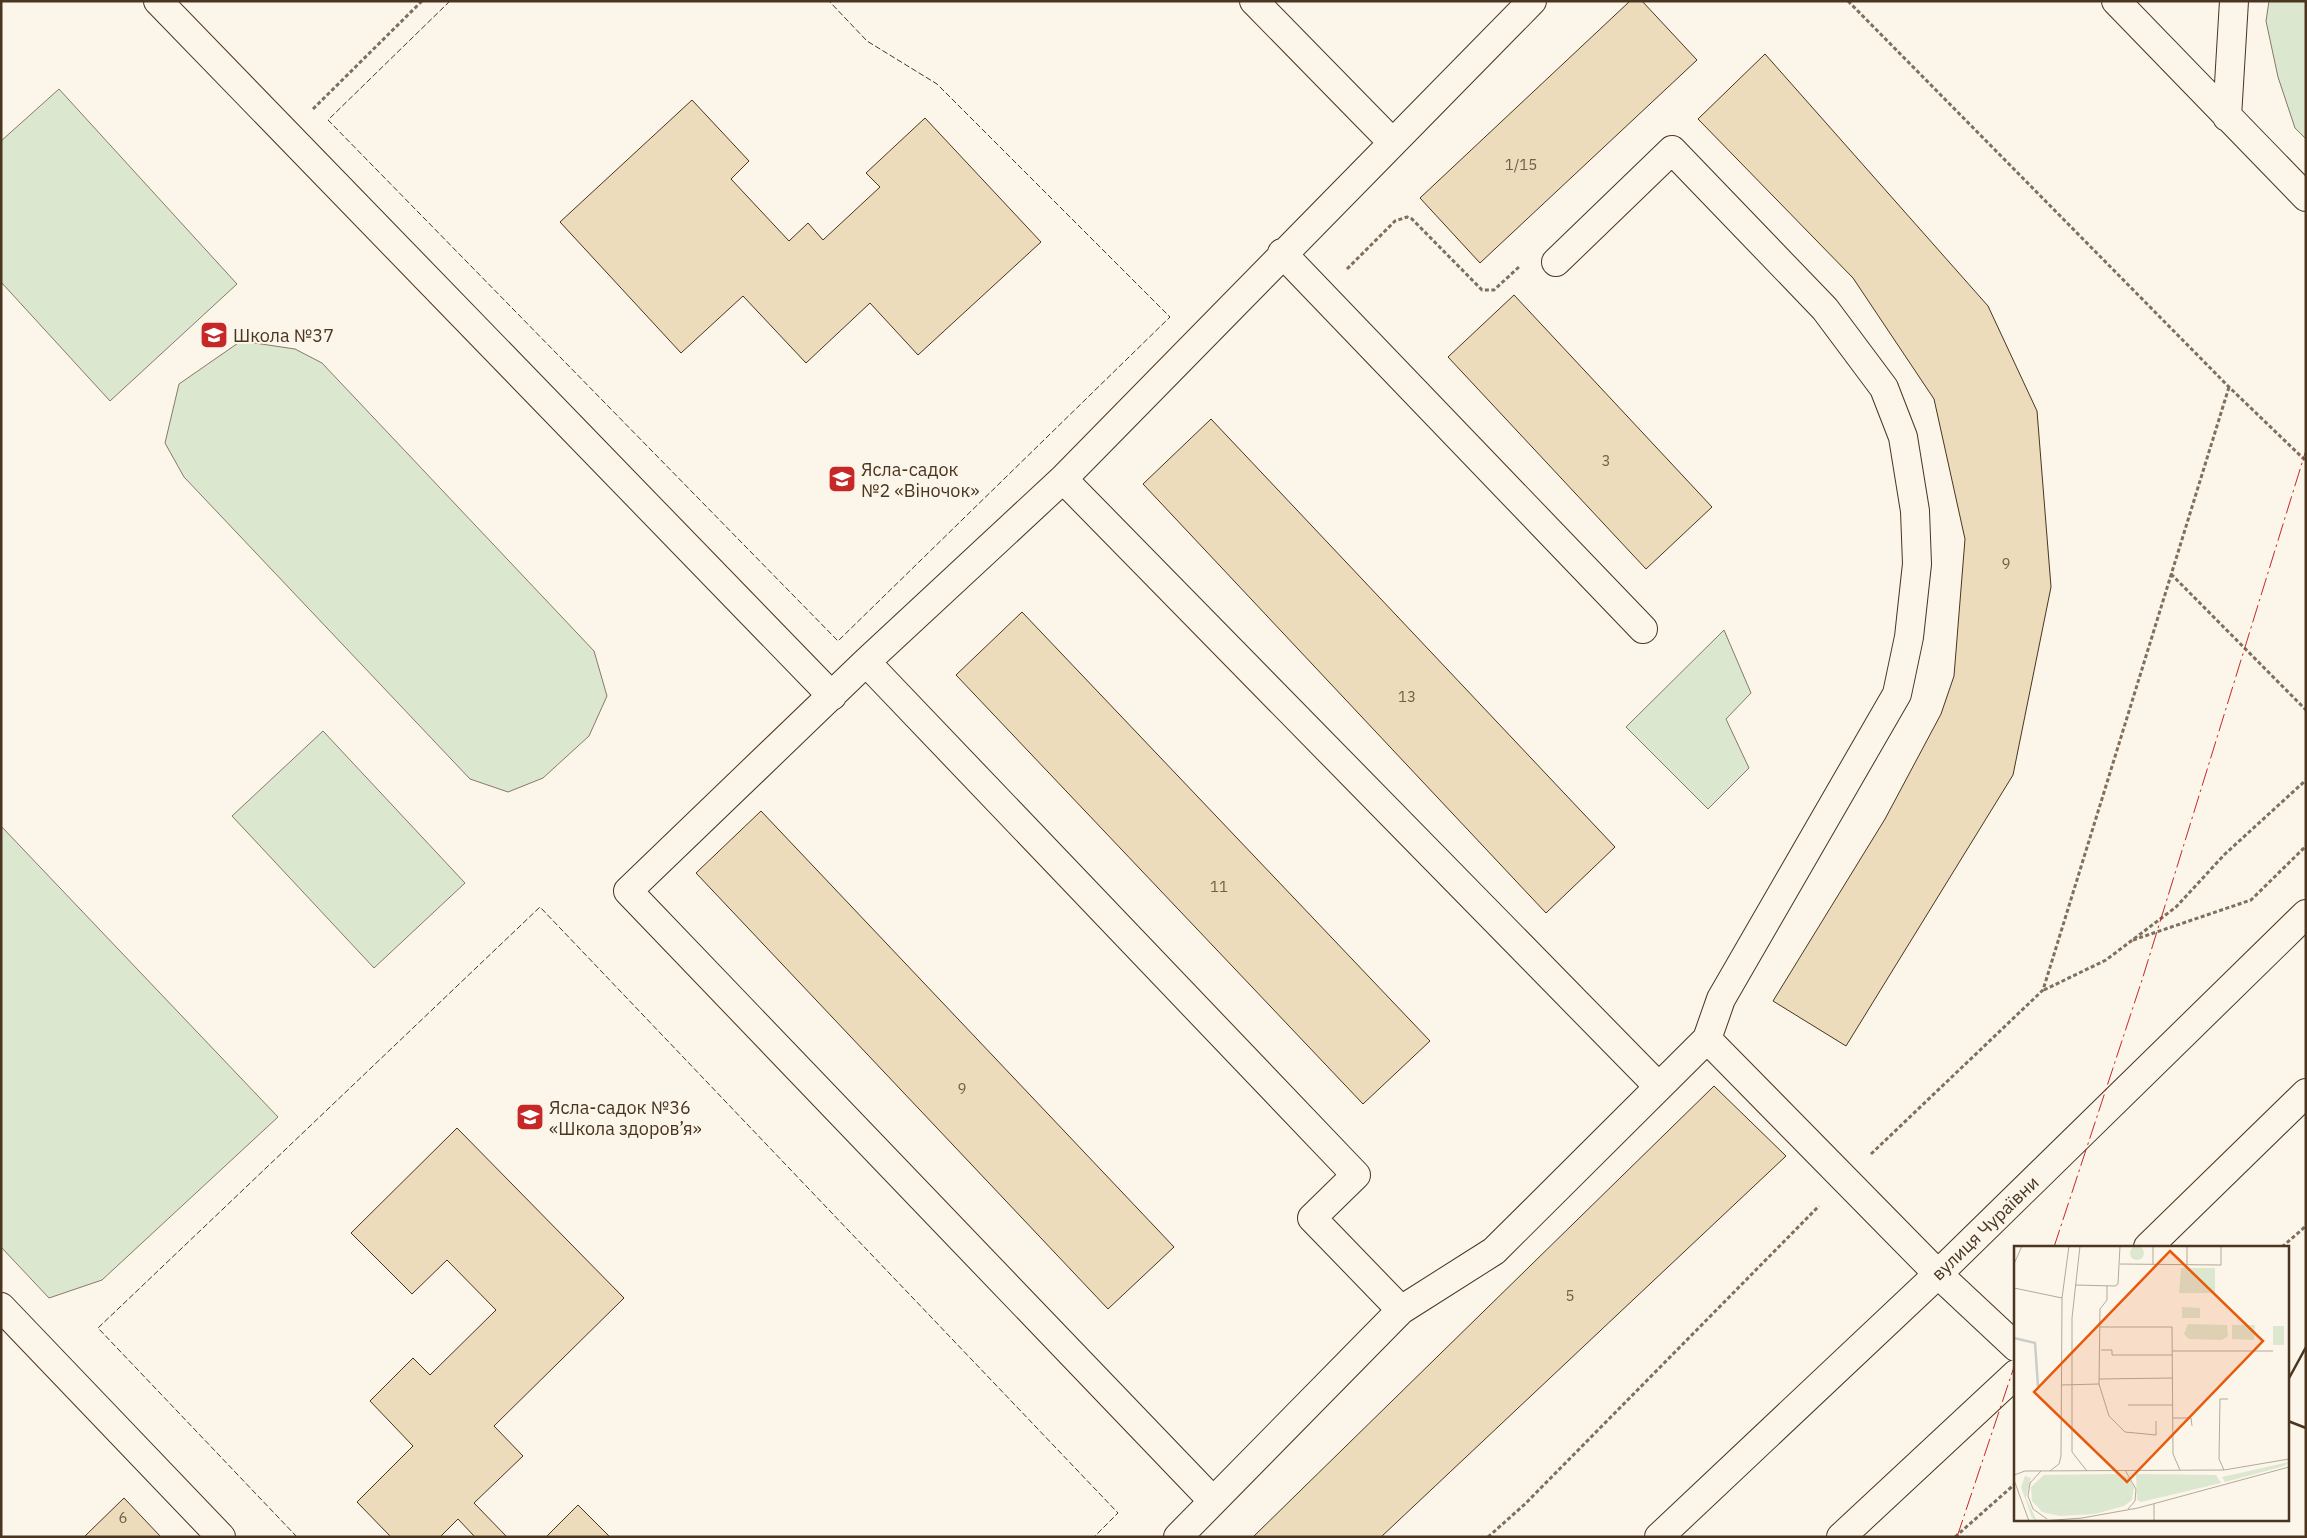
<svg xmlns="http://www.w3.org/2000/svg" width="2307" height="1538" viewBox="0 0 2307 1538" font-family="'IBM Plex Sans',sans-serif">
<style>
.green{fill:#dce7d0;stroke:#887966}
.building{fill:#ecdcbc;stroke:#4a3520}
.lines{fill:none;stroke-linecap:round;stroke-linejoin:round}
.minor-casing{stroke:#4a3520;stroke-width:30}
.major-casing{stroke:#4a3520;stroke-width:30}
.path{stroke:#7f6f5c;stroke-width:3;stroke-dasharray:4 2.5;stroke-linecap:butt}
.minor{stroke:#fbf6e9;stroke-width:28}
.major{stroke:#fbf6e9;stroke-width:28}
.fence{stroke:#4a3520;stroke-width:1;stroke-dasharray:6 2.5;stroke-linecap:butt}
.wall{stroke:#4a3520;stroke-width:2.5}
.power{stroke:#c62828;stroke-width:1;stroke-dasharray:18 4 2.5 4;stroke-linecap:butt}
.labels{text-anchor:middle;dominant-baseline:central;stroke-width:4;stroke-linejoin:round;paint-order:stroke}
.number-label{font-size:15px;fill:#725f47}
.poi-label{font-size:18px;fill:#4a3520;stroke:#fbf6e9;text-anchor:start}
.street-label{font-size:18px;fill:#4a3520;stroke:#fbf6e9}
.inset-river{fill:none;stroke:#c9cecd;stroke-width:2.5}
.inset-road{fill:none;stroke:#b4a999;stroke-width:1}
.view{fill:#e8590c;fill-opacity:0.15;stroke:#e8590c;stroke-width:2.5}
.inset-edge{fill:none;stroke:#4a3520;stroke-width:2.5}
</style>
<rect width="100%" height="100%" fill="#fbf6e9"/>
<!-- green -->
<path class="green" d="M 2269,1 L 2306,1 L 2306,139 L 2295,128 L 2278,77 L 2266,21 Z
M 59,89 L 237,284 L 110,401 L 1,282 L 1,141 Z
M 241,341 L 295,349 L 322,363 L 594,651 L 607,696 L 589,736 L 543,778 L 508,792 L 470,779 L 184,477 L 165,443 L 179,384 Z
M 1724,630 L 1751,693 L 1726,719 L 1749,768 L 1708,809 L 1626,727 Z
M 323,731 L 465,883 L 374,968 L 232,816 Z
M 1,826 L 278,1117 L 102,1280 L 49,1298 L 1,1247 Z"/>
<!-- building -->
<path class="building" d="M 1630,1 L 1642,1 L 1697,60 L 1480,263 L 1420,198 Z
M 1765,54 L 1988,306 L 2037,411 L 2051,587 L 2013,775 L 1846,1046 L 1773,1001 L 1885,819 L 1941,714 L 1954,676 L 1965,539 L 1934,399 L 1853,278 L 1698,119 Z
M 692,100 L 749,161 L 731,179 L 789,241 L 808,223 L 823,240 L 880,187 L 866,173 L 925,118 L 1041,242 L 918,355 L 870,303 L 806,363 L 743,296 L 681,353 L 560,222 Z
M 1514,295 L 1712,507 L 1646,569 L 1448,357 Z
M 1211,419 L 1615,847 L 1546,913 L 1143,484 Z
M 1022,612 L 1430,1041 L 1363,1104 L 956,675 Z
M 761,811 L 1174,1247 L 1108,1309 L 696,873 Z
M 1714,1086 L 1786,1156 L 1381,1537 L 1253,1537 Z
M 457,1128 L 624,1298 L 494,1426 L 523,1456 L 474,1503 L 507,1537 L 475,1537 L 458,1519 L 440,1537 L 391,1537 L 357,1502 L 413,1446 L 370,1401 L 413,1358 L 430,1375 L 496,1310 L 447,1260 L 412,1294 L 351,1233 Z
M 124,1498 L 161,1537 L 84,1537 Z
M 578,1505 L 610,1537 L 546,1537 Z"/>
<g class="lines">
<defs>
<path id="minor" d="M 158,1 L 832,696
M 1254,1 L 1392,142
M 1282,253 L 1643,629
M 1556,262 L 1672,150 L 1825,309 L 1884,388 L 1903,437 L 1915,511 L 1917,564 L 1909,637 L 1897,694 L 1721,999 L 1707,1039
M 1063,479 L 1658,1086
M 866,662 L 1356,1175 L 1312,1218 L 1401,1310
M 2148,1247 L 2306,1093
M 1,1307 L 221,1537
M 1212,1500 L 628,891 L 866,662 L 1063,479 L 1532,1
M 1178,1537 L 1401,1310 L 1494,1251 L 1707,1039 L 1938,1274 L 2016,1347
M 1659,1537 L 1938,1274 L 2306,914
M 1841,1537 L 2016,1374"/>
<path id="major" d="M 2116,1 L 2306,197
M 2227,117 L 2234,1"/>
</defs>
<!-- minor casing -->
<use href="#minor" class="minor-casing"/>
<!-- major casing -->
<use href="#major" class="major-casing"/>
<!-- path -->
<path class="path" d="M 1848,1 L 2229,387 L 2306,461
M 313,109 L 422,1
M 1347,269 L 1395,221 L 1407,217 L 1412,219 L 1482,290 L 1494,290 L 1520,266
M 2171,574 L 2306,710
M 2133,940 L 2251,900 L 2306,846
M 2044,990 L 2106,960 L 2176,907 L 2225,854 L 2306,780
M 1871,1154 L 2043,990 L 2229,387
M 2282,1247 L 2306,1226
M 1488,1537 L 1525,1504 L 1819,1206
M 1955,1537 L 2016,1483"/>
<!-- minor -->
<use href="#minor" class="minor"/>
<!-- major -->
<use href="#major" class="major"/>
<!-- fence -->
<path class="fence" d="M 450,1 L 328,120 L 838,641 L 1170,317 L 937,84 L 867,41 L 829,1
M 297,1537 L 98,1328 L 540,907 L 1118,1513 L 1094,1537"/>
<!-- wall -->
<path class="wall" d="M 2288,1380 L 2306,1347
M 2288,1421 L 2306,1428"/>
<!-- power -->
<path class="power" d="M 2054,1247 L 2142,980 L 2306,450
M 1957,1537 L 2016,1361"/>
</g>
<!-- icons -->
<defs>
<symbol id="school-square" viewBox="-11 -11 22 22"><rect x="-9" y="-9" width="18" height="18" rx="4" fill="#c62828" stroke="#fbf6e9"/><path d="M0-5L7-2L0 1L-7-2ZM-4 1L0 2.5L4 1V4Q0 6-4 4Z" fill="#fff"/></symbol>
</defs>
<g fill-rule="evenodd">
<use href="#school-square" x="198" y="319" width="32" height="32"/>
<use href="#school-square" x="826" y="463" width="32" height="32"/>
<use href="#school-square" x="514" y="1101" width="32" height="32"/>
</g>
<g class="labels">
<!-- number labels -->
<g class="number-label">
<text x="1521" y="164">1/15</text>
<text x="1606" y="460">3</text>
<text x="2006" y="563">9</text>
<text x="1407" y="696">13</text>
<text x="1219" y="886">11</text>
<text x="962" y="1088">9</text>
<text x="1570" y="1295">5</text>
<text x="123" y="1517">6</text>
</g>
<!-- poi labels -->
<g class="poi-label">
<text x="233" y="335">Школа №37</text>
<text x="861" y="469">Ясла-садок<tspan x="861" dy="21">№2 «Віночок»</tspan></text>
<text x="549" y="1107">Ясла-садок №36<tspan x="549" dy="21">«Школа здоров’я»</tspan></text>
</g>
<!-- street labels -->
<g class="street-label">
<text transform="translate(1985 1228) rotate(-44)">вулиця Чураївни</text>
</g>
</g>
<!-- overview -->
<g transform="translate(2014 1246)">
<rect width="275" height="275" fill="#fbf6e9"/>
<path d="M116 7a7 7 0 1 1 14 0a7 7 0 1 1-14 0ZM 167,22 L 201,22 L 201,47 L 165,47 ZM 168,61 L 186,62 L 186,72 L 168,72 ZM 174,78 L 213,79 L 214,90 L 208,94 L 175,93 L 170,88 ZM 218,79 L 241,79 L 240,94 L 218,93 ZM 259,80 L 270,80 L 270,99 L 259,99 ZM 275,216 L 270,220 L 211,236 L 208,231 ZM 106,228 L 115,232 L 120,241 L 118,254 L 110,260 L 81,268 L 46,270 L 28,266 L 18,255 L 17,241 L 30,229 ZM 122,228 L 202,229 L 207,237 L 127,256 L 123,254 ZM 11,230 L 17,232 L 12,252 L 23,275 L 18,272 L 7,241 Z" fill="#dce7d0"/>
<path class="inset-river" d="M 0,92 L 21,97 L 24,140"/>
<path class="inset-road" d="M 66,0 L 58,72 L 58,206 L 73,225M 173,0 L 173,19M 0,18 L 8,0M 106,18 L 207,19 L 207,0M 139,18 L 139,0M 61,39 L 101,40 L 104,38 L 106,0M 0,42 L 48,52M 86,81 L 158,81 L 159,208 L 166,224M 87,104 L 98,104 L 98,109 L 158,109M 158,105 L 259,105M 85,133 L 158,132M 85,138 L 95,170 L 111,186 L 142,189 L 142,175M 47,139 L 85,138 L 86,63 L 93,54 L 93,40M 114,159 L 158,159M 159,172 L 177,172 L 178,180M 111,224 L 122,243 L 121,255 L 114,263M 210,224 L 205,213 L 206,153 L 214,153M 27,225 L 16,237 L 14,250 L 19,263 L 33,273M 36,225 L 45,218 L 47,210 L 48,52 L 55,0M 0,229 L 11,225 L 210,224 L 275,213M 0,234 L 15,275M 140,258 L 140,275M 28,275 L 68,272 L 124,262 L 275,221"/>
<path class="view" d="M 156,5 L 249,95 L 113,236 L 20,146 Z"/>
<rect width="275" height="275" class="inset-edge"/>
</g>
<!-- border -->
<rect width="2307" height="1538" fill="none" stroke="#4a3520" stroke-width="5"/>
</svg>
